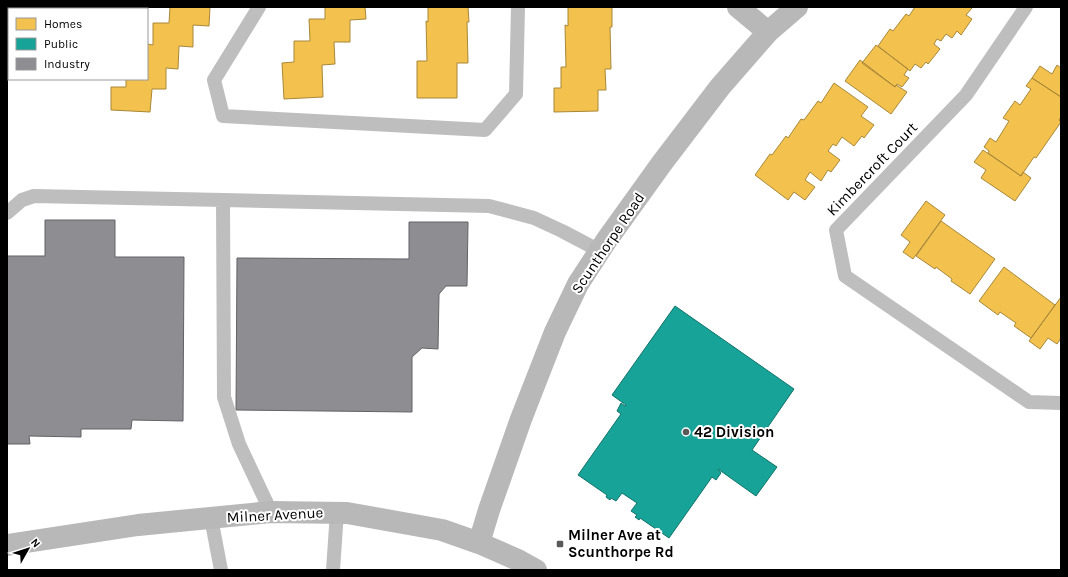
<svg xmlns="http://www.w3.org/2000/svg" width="1068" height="577" viewBox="0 0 1068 577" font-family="Karla,sans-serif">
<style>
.homes{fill:#f2c14e;stroke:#a98737}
.public{fill:#17a398;stroke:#10726a}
.industry{fill:#8d8d92;stroke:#636366}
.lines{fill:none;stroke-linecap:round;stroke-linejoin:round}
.lane{stroke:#bebebe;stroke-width:14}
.secondary{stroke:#b8b8b8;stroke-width:22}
.poi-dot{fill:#595959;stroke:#fff;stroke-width:1.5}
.labels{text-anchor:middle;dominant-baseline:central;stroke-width:4;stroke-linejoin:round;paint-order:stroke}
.street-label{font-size:15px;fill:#000;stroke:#fff}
.poi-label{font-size:15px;font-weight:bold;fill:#000;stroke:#fff;text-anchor:start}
</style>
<rect width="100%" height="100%" fill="#fff"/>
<!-- homes -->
<path class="homes" d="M 94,7 L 120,7 L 119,9 L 97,9 Z
M 170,7 L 210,7 L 209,26 L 193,25 L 193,47 L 179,46 L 178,69 L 166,68 L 166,89 L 152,89 L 150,112 L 111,110 L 111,87 L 126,87 L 126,79 L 147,79 L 147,44 L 153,45 L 153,23 L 169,23 Z
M 325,7 L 365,7 L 366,19 L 350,20 L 350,42 L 334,42 L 335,64 L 322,65 L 323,97 L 284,99 L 282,63 L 294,62 L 294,41 L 310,41 L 309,19 L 325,19 Z
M 428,7 L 468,7 L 469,22 L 467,22 L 468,63 L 457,63 L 457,98 L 417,98 L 417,61 L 427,61 L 426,21 L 428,22 Z
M 568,7 L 612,7 L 612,27 L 610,27 L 611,69 L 605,69 L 606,90 L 598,90 L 598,111 L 554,112 L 554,88 L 561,88 L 561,67 L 566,67 L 565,25 L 568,26 Z
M 915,7 L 970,7 L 972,8 L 966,15 L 972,19 L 961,35 L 957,31 L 952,38 L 946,34 L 941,41 L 937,39 L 934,44 L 940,49 L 928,64 L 926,62 L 921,68 L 915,64 L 910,71 L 878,46 L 890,29 L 893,31 L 906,14 L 909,16 Z
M 876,45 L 908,69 L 904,75 L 909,78 L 902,87 L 897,84 L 895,87 L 862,63 Z
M 860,60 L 895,87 L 896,85 L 907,92 L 891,114 L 845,81 Z
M 1057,65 L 1061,68 L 1061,97 L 1032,78 L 1040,66 L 1052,74 Z
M 1032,78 L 1061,97 L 1061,117 L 1059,120 L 1061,122 L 1036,158 L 1034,157 L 1021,176 L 988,153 L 989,151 L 984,147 L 990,138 L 996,142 L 1009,121 L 1003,118 L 1015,101 L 1020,105 L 1031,89 L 1026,86 Z
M 834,83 L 868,107 L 861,116 L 874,125 L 864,138 L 862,136 L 854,146 L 842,137 L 836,146 L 833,144 L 828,151 L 840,160 L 831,172 L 828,170 L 821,181 L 810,172 L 805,180 L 815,187 L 805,200 L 794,192 L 788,200 L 755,175 L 770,154 L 772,155 L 786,136 L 788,138 L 801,119 L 804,120 L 818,101 L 821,103 Z
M 983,150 L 1021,176 L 1023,172 L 1031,178 L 1015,201 L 981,178 L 986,170 L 974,162 Z
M 926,201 L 945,215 L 913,259 L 903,252 L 910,242 L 901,235 Z
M 941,221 L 995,259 L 970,294 L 951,281 L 952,279 L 936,267 L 935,269 L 916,256 Z
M 1004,267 L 1055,305 L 1031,338 L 1014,326 L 1016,323 L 1000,312 L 998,315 L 979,301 Z
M 1061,297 L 1061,338 L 1057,344 L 1048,338 L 1040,349 L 1029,341 Z"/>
<!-- public -->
<path class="public" d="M 675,306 L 794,389 L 752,450 L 777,467 L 756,496 L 718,469 L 721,473 L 716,480 L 712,477 L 669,538 L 640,518 L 639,520 L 635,517 L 637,515 L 631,511 L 637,503 L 622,493 L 616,501 L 611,498 L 610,500 L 606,497 L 607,495 L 578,475 L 621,414 L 617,411 L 621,403 L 625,406 L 626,405 L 612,395 Z"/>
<!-- industry -->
<path class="industry" d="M 45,220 L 115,220 L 115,257 L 184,257 L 183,421 L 132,420 L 131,429 L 81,429 L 81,437 L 29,436 L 30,444 L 7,444 L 7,256 L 45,256 Z
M 409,222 L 468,222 L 467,286 L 446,286 L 439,294 L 438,349 L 422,348 L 412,357 L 412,412 L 236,410 L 237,258 L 409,259 Z"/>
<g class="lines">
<!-- lane -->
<path class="lane" d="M 259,7 L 214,80 L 223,116 L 485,130 L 516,94 L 518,7
M 1026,7 L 966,95 L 836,230 L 845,276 L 1029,402 L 1061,403
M 7,213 L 22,200 L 34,196 L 223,200
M 271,512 L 239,444 L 224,397 L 223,200 L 489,206 L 534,218 L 562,231 L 600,251
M 211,518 L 221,570
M 333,570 L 337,512"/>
<!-- secondary -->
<path class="secondary" d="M 738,7 L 768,32
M 479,543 L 489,510 L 521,419 L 555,332 L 578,284 L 606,241 L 662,163 L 720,87 L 768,32 L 797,7
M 7,545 L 138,525 L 271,512 L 347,513 L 442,530 L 479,543 L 518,560 L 536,570"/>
</g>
<!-- markers -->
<g class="poi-dot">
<circle cx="686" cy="432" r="4"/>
<rect x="556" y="540" width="8" height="8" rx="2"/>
</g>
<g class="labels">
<!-- street labels -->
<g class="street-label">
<text transform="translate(872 169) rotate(-46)">Kimbercroft Court</text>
<text transform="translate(608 243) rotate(-56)">Scunthorpe Road</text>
<text transform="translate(275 515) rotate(-3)">Milner Avenue</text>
</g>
<!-- poi labels -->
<g class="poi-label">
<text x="694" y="432">42 Division</text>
<text x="568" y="535">Milner Ave at<tspan x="568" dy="17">Scunthorpe Rd</tspan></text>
</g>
</g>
<!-- border -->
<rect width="1068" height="577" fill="none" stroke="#000000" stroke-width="16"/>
<!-- legend -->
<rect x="8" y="8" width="140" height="72" fill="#ffffff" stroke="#999999"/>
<rect x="16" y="18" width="20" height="12" fill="#f2c14e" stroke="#999999"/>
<text x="44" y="28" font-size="12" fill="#000000">Homes</text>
<rect x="16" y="38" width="20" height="12" fill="#17a398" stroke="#999999"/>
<text x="44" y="48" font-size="12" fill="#000000">Public</text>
<rect x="16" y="58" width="20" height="12" fill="#8d8d92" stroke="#999999"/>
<text x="44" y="68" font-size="12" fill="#000000">Industry</text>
<!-- north arrow -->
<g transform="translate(28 549) rotate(51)" stroke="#ffffff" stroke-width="3" paint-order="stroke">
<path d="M0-3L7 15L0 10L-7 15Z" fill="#000000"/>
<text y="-6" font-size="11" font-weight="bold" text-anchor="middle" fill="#000000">N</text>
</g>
</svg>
